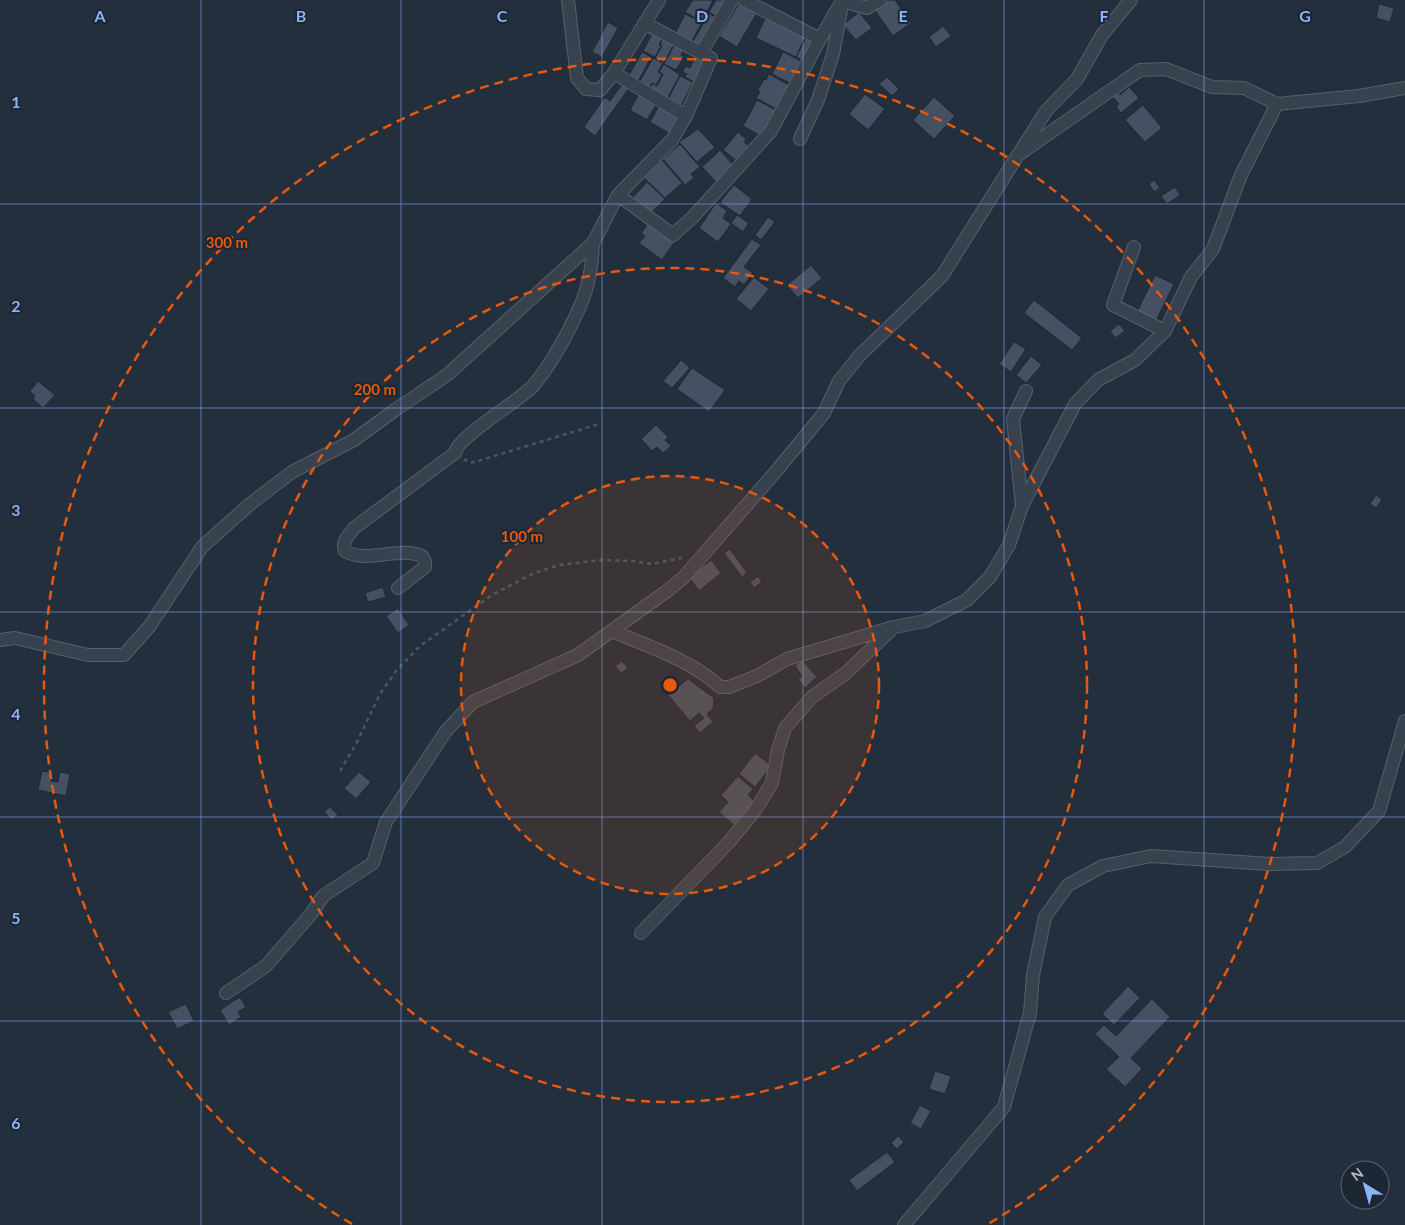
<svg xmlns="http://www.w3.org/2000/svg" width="1405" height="1225" viewBox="0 0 1405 1225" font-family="Lato,sans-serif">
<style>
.building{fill:#455162;stroke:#1f2835}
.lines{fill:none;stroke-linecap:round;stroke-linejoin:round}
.minor-casing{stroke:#565f6c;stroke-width:14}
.path{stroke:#44595c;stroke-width:2.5;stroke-dasharray:4 4;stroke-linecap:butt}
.minor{stroke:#38414e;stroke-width:12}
.grid{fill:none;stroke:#8ab4f8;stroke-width:1;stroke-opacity:0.55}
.ring{fill:none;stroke:#e8590c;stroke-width:2.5;stroke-dasharray:9 6}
.grid-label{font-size:16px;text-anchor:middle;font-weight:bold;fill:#8ab4f8;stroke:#1d2633;stroke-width:4;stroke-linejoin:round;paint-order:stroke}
.centre{fill:#e8590c;stroke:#1d2633;stroke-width:2.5}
.ring-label{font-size:15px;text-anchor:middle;font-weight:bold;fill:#e8590c;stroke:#1d2633;stroke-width:4;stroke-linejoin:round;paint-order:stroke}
</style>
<rect width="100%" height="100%" fill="#242f3e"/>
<!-- building -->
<path class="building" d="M 693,0 L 713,0 L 707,12 L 700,8 L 695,18 L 685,12 Z
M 716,0 L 728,0 L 718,18 L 709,12 Z
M 888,0 L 895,0 L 911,23 L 893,36 L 874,9 Z
M 740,2 L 757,13 L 737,47 L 719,36 Z
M 1379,4 L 1394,8 L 1390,22 L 1376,18 Z
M 701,9 L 717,18 L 700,50 L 691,45 L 704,22 L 696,18 Z
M 859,12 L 872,28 L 856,40 L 843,25 Z
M 685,14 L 702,22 L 690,45 L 674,36 Z
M 766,16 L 806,35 L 796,57 L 756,38 Z
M 608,22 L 618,28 L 602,57 L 592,52 Z
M 943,26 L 951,36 L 936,47 L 929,37 Z
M 653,32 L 663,37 L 659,45 L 661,46 L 655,57 L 643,51 Z
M 807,36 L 814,39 L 804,61 L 796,57 Z
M 663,38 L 674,44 L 664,63 L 655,58 L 662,46 L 660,45 Z
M 675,44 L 684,49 L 681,55 L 684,57 L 676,70 L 664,64 Z
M 642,52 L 651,57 L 638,82 L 628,77 Z
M 783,52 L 803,62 L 792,84 L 772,74 Z
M 695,57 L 705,62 L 694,82 L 685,77 L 687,74 L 683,72 L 685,66 L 690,68 Z
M 653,58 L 663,63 L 658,72 L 662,74 L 656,85 L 652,83 L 649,88 L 639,83 Z
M 664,64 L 680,75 L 666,101 L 650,89 L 652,83 L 657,86 L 663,74 L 659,72 Z
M 769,74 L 789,85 L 776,109 L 756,98 L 760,92 L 758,90 L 764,79 L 766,80 Z
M 680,76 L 693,82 L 680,108 L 667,101 Z
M 887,77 L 899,89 L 892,96 L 879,84 Z
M 623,83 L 629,88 L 595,136 L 584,127 L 605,97 L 610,101 Z
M 1129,87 L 1139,98 L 1121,113 L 1116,107 L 1119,104 L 1113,97 L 1118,92 L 1120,95 Z
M 640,92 L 657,103 L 647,120 L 630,110 Z
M 865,94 L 885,109 L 868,130 L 849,114 Z
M 934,97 L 955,116 L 934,139 L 913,120 Z
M 757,100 L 776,110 L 761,136 L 743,126 Z
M 660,104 L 680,116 L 669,133 L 650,122 Z
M 1143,105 L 1162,128 L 1145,142 L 1125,120 Z
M 698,129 L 715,147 L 697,162 L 679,142 Z
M 738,132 L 746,139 L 744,142 L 749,146 L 737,161 L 723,150 Z
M 680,144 L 700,167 L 691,174 L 694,178 L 685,185 L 663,159 Z
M 720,150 L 733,165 L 718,184 L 702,167 Z
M 662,160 L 682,183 L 665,198 L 644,178 Z
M 1154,180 L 1160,188 L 1154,192 L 1149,184 Z
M 647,182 L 665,199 L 650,214 L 633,197 Z
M 734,185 L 752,199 L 740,216 L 720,202 Z
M 1175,187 L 1180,195 L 1167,204 L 1161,196 Z
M 716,203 L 727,211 L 723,218 L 731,224 L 718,242 L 699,228 Z
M 737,215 L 749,223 L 743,232 L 731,223 Z
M 768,217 L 775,222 L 761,240 L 755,235 Z
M 650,221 L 676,240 L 662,260 L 639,243 L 645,236 L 641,233 Z
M 752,239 L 761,245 L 744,267 L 753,273 L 744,285 L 739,281 L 735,287 L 723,278 Z
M 811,265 L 822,278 L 798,298 L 787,285 Z
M 1155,275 L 1174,284 L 1156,321 L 1137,312 Z
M 754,277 L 769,289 L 751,311 L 736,299 Z
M 1034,300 L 1082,338 L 1072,350 L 1024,313 Z
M 1119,324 L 1125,331 L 1115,338 L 1110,331 Z
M 1014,342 L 1026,349 L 1011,372 L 999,364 Z
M 1031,356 L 1042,365 L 1026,383 L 1016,375 Z
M 681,360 L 690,368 L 672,388 L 663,381 Z
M 692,368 L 725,390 L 709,412 L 677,389 Z
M 38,381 L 55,395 L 43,408 L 33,399 L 35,396 L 30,391 Z
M 656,425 L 668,437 L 665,440 L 671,446 L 663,453 L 657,447 L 652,451 L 641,439 Z
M 1376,495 L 1382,500 L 1376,508 L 1370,504 Z
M 730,549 L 747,573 L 742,577 L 724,553 Z
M 711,560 L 721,573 L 699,591 L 689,577 Z
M 758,576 L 762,582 L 754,588 L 750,582 Z
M 383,587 L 386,597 L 368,602 L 365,593 Z
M 398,608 L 409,625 L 398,633 L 386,616 Z
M 802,660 L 817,677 L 805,688 L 798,679 L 802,676 L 795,666 Z
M 622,661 L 628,668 L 621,673 L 615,666 Z
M 688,679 L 714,698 L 713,709 L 707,714 L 713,722 L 700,733 L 694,726 L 704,718 L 699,713 L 690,721 L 668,695 Z
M 755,753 L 772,766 L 755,787 L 739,774 Z
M 42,771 L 53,773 L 51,781 L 58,782 L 60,772 L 70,774 L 66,796 L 38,790 Z
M 359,772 L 371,782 L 356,799 L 344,788 Z
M 738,776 L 753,789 L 748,795 L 755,802 L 734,825 L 719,812 L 728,802 L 721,795 Z
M 330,807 L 338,815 L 332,820 L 324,812 Z
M 1128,986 L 1140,998 L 1114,1025 L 1102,1014 Z
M 240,997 L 246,1007 L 238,1012 L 241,1017 L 229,1025 L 220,1010 Z
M 1152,999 L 1170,1017 L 1131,1058 L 1142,1069 L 1125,1087 L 1106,1069 L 1119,1057 L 1095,1034 L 1104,1025 L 1116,1036 Z
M 186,1004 L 194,1021 L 177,1029 L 168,1012 Z
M 935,1071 L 951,1076 L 945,1094 L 929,1089 Z
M 920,1105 L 931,1111 L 921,1129 L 910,1123 Z
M 898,1136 L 904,1142 L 897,1149 L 891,1143 Z
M 887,1152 L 895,1162 L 857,1191 L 849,1180 Z"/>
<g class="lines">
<defs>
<path id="minor" d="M 568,0 L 577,78 L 586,89 L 600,90 L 614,73 L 659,0
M 744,0 L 820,39 L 842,1 L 867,8 L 880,0
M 1131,0 L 1102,35 L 1077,79 L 1046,111 L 1018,155 L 1140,70 L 1166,69 L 1212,87 L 1244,88 L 1277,104
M 644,23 L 701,53
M 614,73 L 686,116
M 800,139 L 818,100 L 833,54 L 841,10
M 618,195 L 673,235 L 693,217 L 771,131 L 820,39
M 1134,247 L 1113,305 L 1165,331
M 1022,506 L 1013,419 L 1026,391
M 398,588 L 425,567 L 425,562 L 422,556 C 400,546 365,564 345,551 C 341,542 349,535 354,528 L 455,453 C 458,436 518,402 533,386 C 545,372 554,357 563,341 C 575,318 585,300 590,273 C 592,264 592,253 593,243
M 611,631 C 646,645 693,661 720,687 L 729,687 L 757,676 L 787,659 L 894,627 L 925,621 L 967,600 L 990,577 L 1009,545 L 1022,506 L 1075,404 L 1098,380 L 1135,360 L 1165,331 L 1191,277 L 1213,249 L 1241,175 L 1277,104 L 1359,96 L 1405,88
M 0,640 L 15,638 L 88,655 L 124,655 L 149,627 L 202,547 L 250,504 L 292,472 L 354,440 L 395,410 L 447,375 L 593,243 L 618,195 L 672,140 L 686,116 L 711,58 L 701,53 L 732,0
M 641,933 L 729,842 L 756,809 L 772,783 L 778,750 L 785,728 L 812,697 L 846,673 L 892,629
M 226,993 L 266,966 L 311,914 L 323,896 L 373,863 L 386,822 L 446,731 L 473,702 L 578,655 L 667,591 L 683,578 L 778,469 L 824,413 L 839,381 L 859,356 L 942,276 L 1018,155
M 904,1225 L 1004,1107 L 1030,1013 L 1033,975 L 1045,917 L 1068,885 L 1103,866 L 1151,856 L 1270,864 L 1317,863 L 1345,847 L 1379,811 L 1405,721"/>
</defs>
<!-- minor casing -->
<use href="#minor" class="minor-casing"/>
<!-- path -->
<path class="path" d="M 464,459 L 470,463 L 478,461 L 599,424
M 340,771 L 356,744 L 380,694 L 396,671 L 420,646 L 492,595 L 534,573 L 559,565 L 601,560 L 632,561 L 652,564 L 682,558"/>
<!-- minor -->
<use href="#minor" class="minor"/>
</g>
<!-- grid -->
<path class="grid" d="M 201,0 L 201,1225M 401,0 L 401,1225M 602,0 L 602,1225M 803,0 L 803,1225M 1004,0 L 1004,1225M 1204,0 L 1204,1225M 0,204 L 1405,204M 0,408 L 1405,408M 0,612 L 1405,612M 0,817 L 1405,817M 0,1021 L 1405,1021"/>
<!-- distance rings -->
<circle cx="670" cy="685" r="209" fill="#e8590c" fill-opacity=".12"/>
<g class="ring">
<circle cx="670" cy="685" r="209"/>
<circle cx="670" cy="685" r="417"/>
<path d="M352 1224A626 626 0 1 1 988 1224"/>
</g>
<g class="grid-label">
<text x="100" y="22">A</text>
<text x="301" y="22">B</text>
<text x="502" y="22">C</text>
<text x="702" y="22">D</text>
<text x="903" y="22">E</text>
<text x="1104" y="22">F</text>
<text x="1305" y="22">G</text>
<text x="16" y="108">1</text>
<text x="16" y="312">2</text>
<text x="16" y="516">3</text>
<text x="16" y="720">4</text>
<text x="16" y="924">5</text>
<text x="16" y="1129">6</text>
</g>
<circle cx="670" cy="685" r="8" class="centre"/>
<g class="ring-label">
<text x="227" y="248">300 m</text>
<text x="375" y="395">200 m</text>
<text x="522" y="542">100 m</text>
</g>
<!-- north arrow -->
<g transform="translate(1365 1185) rotate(323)"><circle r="24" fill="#1d2633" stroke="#59626f"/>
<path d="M0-4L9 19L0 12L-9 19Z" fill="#8ab4f8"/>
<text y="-8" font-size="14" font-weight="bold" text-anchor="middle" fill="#b4bcc9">N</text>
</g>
</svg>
